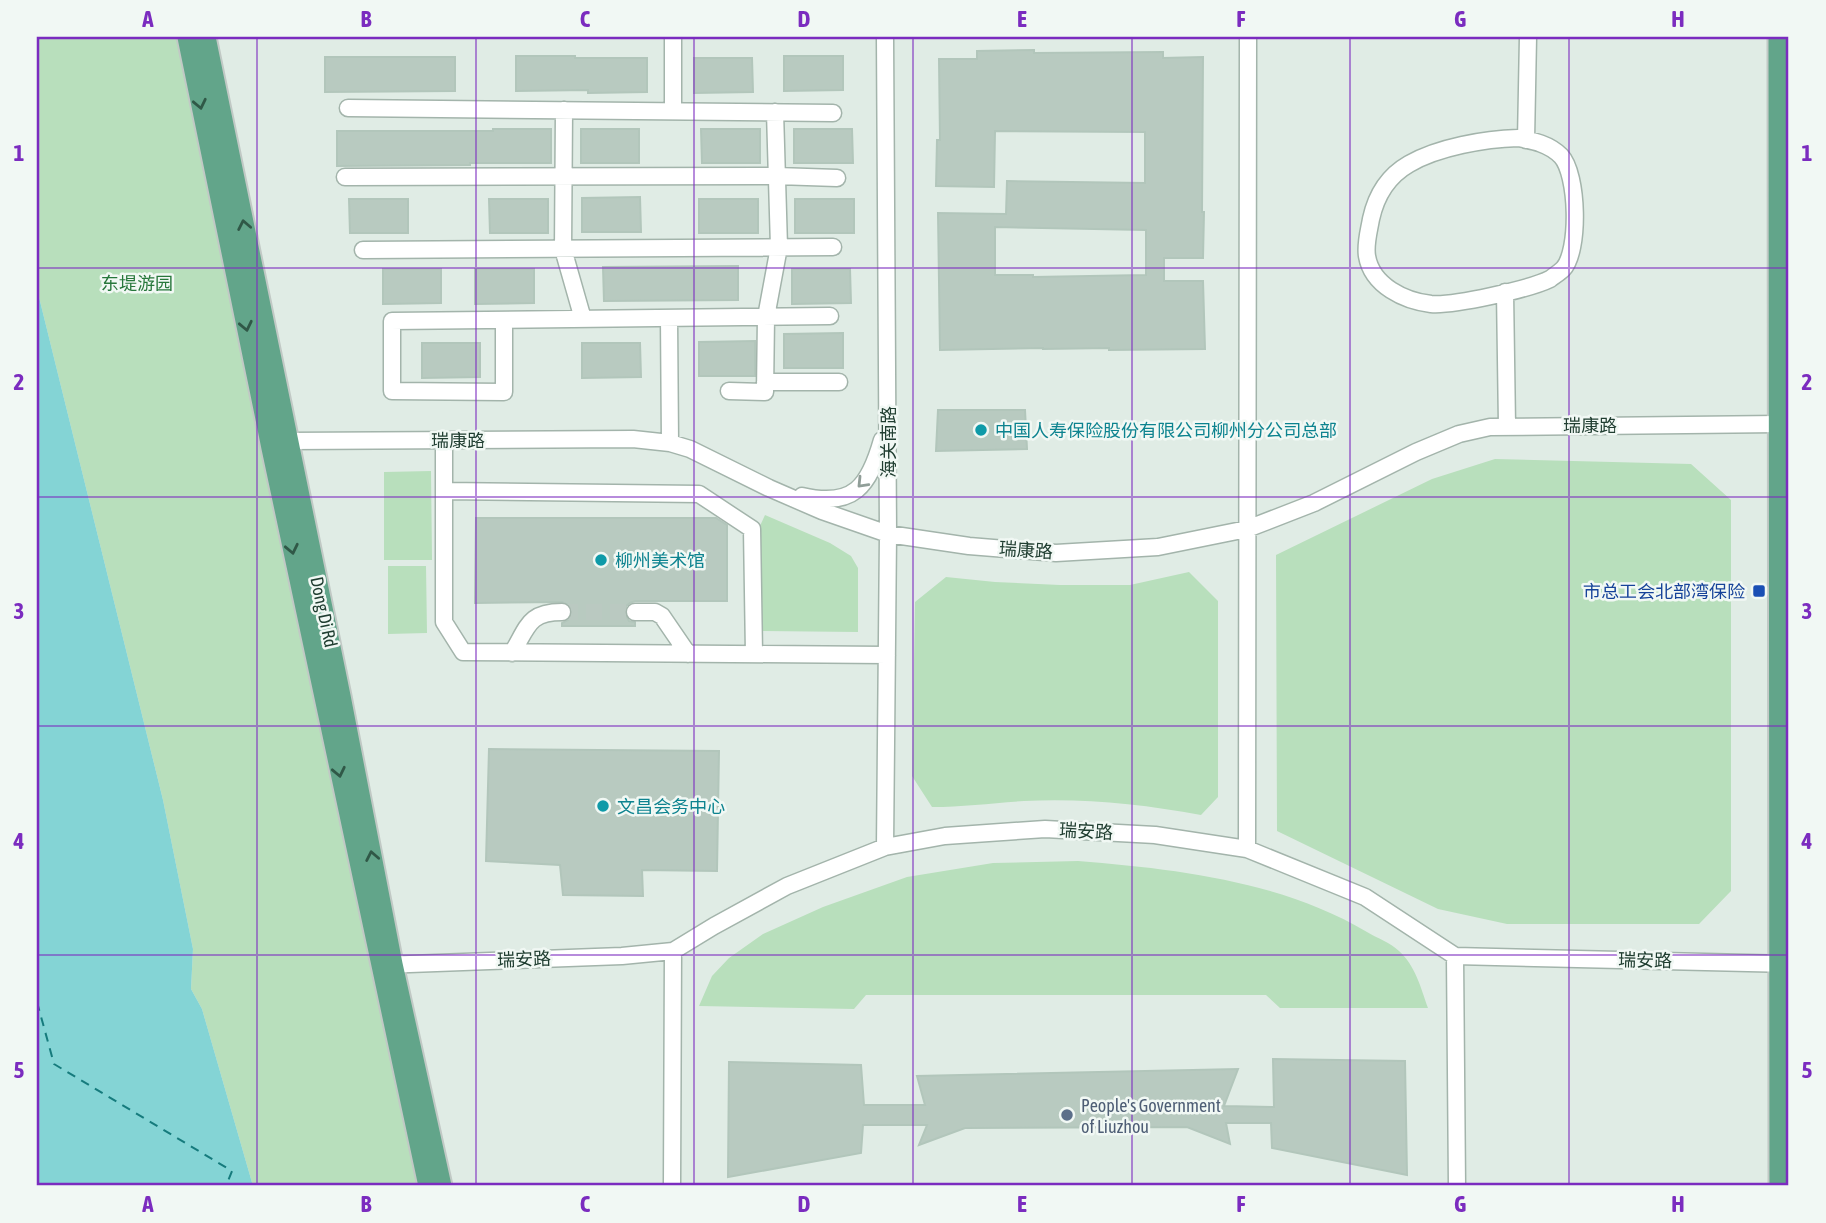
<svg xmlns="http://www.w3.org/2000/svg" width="1826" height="1223" viewBox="0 0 1826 1223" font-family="'Asap Condensed','Noto Sans SC',sans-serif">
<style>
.green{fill:#b8dfbc}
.water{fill:#84d4d5}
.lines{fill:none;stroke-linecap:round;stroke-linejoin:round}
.ferry{stroke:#167b7d;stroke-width:2;stroke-dasharray:9 7;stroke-linecap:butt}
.building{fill:#b8cac0;stroke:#b2c6bb;stroke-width:2;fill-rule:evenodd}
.minor-tunnel{stroke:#bac9c1;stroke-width:16;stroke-dasharray:16 8;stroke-linecap:butt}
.minor-casing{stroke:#a3b4ab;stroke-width:19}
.major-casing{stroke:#c1c9c5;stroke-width:23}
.minor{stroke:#fff;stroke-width:16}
.major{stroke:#62a58a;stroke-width:19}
.oneway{stroke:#305847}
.oneway2{stroke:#909e98}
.grid{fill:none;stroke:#7b2cbf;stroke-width:2;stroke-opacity:0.55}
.culture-dot{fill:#0f9aa8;stroke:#f1f8f4;stroke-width:2.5}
.transit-dot{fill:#1a4fb4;stroke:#f1f8f4;stroke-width:2.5}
.service-dot{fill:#5c6f8a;stroke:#f1f8f4;stroke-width:2.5}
.labels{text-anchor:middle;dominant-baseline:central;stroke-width:5;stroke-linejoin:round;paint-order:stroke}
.park-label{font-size:18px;fill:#27773b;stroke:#f1f8f4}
.street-label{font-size:18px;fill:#203e31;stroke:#f1f8f4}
.culture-label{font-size:18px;fill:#0d838f;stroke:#f1f8f4;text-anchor:start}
.transit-label{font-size:18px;fill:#164399;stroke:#f1f8f4;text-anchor:end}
.service-label{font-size:18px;fill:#4e5e75;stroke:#f1f8f4;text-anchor:start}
.neatline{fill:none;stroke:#7b2cbf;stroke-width:2.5}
.grid-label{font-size:23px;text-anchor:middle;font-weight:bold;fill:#7b2cbf}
</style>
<rect width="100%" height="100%" fill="#e0ece5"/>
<!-- green -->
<path class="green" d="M 37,37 L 187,37 L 428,1186 L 253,1186 L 202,1009 L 191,989 L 193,949 L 163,800 L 37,289 Z
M 1495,459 L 1691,464 L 1731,500 L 1731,891 L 1699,924 L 1507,924 L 1438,909 L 1277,831 L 1276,555 L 1432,479 Z
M 431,471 L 432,560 L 384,560 L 384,472 Z
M 765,515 L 830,543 L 851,556 L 858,568 L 858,632 L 761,631 L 759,528 Z
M 388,566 L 426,566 L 427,633 L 388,634 Z
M 1189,572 L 1218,601 L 1218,797 L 1201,815 C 1142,804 1083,798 1024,801 C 993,803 963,807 932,807 L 912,776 L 915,602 L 946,577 L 995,582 L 1060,585 L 1130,585 Z
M 1078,861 C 1176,869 1281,881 1367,932 C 1377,938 1391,943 1399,951 C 1415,965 1421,988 1428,1008 L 1280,1008 L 1266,995 L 866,995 L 854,1009 L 699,1006 L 712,976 L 729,958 L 763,934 L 823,907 L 907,877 L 993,863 Z"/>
<!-- water -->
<path class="water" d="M 37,289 L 163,800 L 193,949 L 191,989 L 202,1009 L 253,1186 L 37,1186 Z"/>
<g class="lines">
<!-- ferry -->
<path class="ferry" d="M 37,1002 L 54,1064 L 232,1171 L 226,1186"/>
</g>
<!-- building -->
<path class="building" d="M 1034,50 L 1034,53 L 1163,52 L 1163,58 L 1203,57 L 1202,212 L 1204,212 L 1203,258 L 1164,258 L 1164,281 L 1203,281 L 1205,349 L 1109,350 L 1109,348 L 1043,349 L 1043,348 L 940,350 L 938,213 L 1006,214 L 1007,181 L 1145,183 L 1145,132 L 995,131 L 994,187 L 936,186 L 937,140 L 940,140 L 939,59 L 977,59 L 977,51 ZM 995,227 L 1146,230 L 1146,275 L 1033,277 L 1033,275 L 995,275 Z
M 516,56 L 575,56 L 575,58 L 647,58 L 647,92 L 588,93 L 588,90 L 516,91 Z
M 784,56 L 843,56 L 843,90 L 784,91 Z
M 325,57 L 455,57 L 455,91 L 325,92 Z
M 694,58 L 752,58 L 753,92 L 694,93 Z
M 493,129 L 551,129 L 551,163 L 470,163 L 470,165 L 337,166 L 337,131 L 493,131 Z
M 581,129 L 639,129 L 639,163 L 581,163 Z
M 701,129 L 760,129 L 760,163 L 702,163 Z
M 794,129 L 852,129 L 853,163 L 794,163 Z
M 640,197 L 641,232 L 582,232 L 582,198 Z
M 349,199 L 408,199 L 408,233 L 350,233 Z
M 489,199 L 548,199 L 548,233 L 490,233 Z
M 699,199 L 758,199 L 758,233 L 699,233 Z
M 795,199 L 854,199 L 854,233 L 795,233 Z
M 738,266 L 738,300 L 604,301 L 603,267 Z
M 383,269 L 441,269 L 441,303 L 383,304 Z
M 475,269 L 534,269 L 534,303 L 475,304 Z
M 792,269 L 850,269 L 851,303 L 792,304 Z
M 843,333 L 843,368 L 784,368 L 784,334 Z
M 755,341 L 755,376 L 699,376 L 699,342 Z
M 422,343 L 480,343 L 480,377 L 422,378 Z
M 582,343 L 640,343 L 641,377 L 582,378 Z
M 938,410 L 1025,410 L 1027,449 L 936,451 Z
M 476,518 L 716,518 L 727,525 L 727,601 L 635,601 L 630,603 L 626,606 L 625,613 L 629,621 L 635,622 L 635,626 L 562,626 L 562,623 L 568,620 L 572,612 L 570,606 L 562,602 L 475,603 Z
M 489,749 L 719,751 L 717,871 L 642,870 L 643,896 L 563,895 L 560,865 L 486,861 Z
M 1273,1059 L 1405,1061 L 1407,1175 L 1272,1148 L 1271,1123 L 1226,1123 L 1230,1144 L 1187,1127 L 965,1128 L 919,1145 L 927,1125 L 863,1125 L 861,1153 L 728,1177 L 729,1062 L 861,1065 L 864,1105 L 925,1105 L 917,1076 L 1238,1069 L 1224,1106 L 1274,1107 Z"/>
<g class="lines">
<!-- minor-tunnel -->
<path class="minor-tunnel" d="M 562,612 L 635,612"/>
<defs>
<path id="minor" d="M 673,37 L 673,111
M 348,108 L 833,113
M 564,110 L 563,249 L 583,319
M 1518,138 C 1534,141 1549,144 1561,156 C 1578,174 1580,251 1563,269 C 1560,272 1554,276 1550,279 C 1530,289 1453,306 1431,304 C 1405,301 1372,286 1367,256 C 1365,244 1369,231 1371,219 C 1376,196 1388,176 1409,164 C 1438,147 1485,139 1518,138 Z
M 1526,140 L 1528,37
M 345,177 L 777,176 L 837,178
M 363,250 L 833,247
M 1505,292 L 1507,426
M 669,318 L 670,443
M 504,320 L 504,392 L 392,391 L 392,321 L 830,316
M 765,382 L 839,382
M 729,391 L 765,392 L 766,317 L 779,247 L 775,112
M 444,441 L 444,622 L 463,652 L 887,655
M 280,444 L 288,441 L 633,439 L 670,443 L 690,449 L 769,488 L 822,511 L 888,534 L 969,546 L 1056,553 L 1158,547 L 1247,529 L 1314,503 L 1416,452 L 1459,434 L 1490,427 L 1779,424
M 444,491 L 699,494 L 752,529 L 754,654
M 802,496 C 854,508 869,486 882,440
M 635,612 L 655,612 L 662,616 L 688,654
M 512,653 C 528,627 528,612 562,612
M 885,847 L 888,534 L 885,37
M 1247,849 L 1248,37
M 1455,956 L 1457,1186
M 383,965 L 622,956 L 673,951 L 714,926 L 787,886 L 885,847 L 945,836 L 1045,829 L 1155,835 L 1247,849 L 1365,897 L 1455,956 L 1789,964
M 672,1186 L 673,951"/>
<path id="major" d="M 187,37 L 271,448 L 428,1186
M 206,37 L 341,696 L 393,964 L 442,1186
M 1778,37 L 1779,1186"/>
</defs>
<!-- minor casing -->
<use href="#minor" class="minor-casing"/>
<!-- major casing -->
<use href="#major" class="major-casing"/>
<!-- minor -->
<use href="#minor" class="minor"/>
<!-- major -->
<use href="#major" class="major"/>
</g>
<!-- one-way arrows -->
<defs><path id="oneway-chevron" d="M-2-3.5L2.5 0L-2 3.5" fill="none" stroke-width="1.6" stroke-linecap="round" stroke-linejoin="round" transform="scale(1.75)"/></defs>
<g class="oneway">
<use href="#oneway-chevron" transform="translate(200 104) rotate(78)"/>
<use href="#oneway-chevron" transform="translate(244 225) rotate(-101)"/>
<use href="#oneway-chevron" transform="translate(246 326) rotate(78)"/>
<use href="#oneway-chevron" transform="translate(292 549) rotate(78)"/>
<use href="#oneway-chevron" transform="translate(339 772) rotate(78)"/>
<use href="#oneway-chevron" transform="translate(372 856) rotate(-101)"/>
</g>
<use class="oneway2" href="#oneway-chevron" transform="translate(862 483) rotate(134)"/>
<!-- grid -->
<path class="grid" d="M 257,37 L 257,1186M 476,37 L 476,1186M 694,37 L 694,1186M 913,37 L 913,1186M 1132,37 L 1132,1186M 1350,37 L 1350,1186M 1569,37 L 1569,1186M 37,268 L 1789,268M 37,497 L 1789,497M 37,726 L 1789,726M 37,955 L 1789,955"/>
<!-- markers -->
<g class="culture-dot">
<circle cx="981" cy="430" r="7"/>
<circle cx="601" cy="560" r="7"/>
<circle cx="603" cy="806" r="7"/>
</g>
<rect class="transit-dot" x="1752" y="584" width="14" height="14" rx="3.5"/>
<circle class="service-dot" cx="1067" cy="1115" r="7"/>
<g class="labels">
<!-- park labels -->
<g class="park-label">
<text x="137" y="283">东堤游园</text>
</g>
<!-- street labels -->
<g class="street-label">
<text x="1590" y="425">瑞康路</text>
<text x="458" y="440">瑞康路</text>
<text transform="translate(888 442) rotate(-90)">海关南路</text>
<text transform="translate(1026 550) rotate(4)">瑞康路</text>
<text transform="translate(324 612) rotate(78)">Dong Di Rd</text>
<text transform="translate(1086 831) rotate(3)">瑞安路</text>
<text transform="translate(524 959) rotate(-2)">瑞安路</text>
<text transform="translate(1645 960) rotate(1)">瑞安路</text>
</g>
<!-- culture labels -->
<g class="culture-label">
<text x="995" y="430">中国人寿保险股份有限公司柳州分公司总部</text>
<text x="615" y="560">柳州美术馆</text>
<text x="617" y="806">文昌会务中心</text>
</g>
<!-- transit labels -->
<g class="transit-label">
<text x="1745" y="591">市总工会北部湾保险</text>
</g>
<!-- service labels -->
<g class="service-label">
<text x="1081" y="1105">People's Government<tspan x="1081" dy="21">of Liuzhou</tspan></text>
</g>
</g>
<!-- border -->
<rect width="1826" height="1223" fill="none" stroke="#f1f8f4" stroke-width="77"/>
<rect x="38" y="38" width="1749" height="1146" class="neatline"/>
<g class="grid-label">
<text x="148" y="27">A</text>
<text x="366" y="27">B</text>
<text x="585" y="27">C</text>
<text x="804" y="27">D</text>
<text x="1022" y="27">E</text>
<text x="1241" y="27">F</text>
<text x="1460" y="27">G</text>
<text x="1678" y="27">H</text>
<text x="19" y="161">1</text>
<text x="1807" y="161">1</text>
<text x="19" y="390">2</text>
<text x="1807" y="390">2</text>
<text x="19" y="619">3</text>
<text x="1807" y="619">3</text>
<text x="19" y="849">4</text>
<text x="1807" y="849">4</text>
<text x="19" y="1078">5</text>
<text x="1807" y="1078">5</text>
<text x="148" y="1212">A</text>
<text x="366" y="1212">B</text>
<text x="585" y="1212">C</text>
<text x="804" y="1212">D</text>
<text x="1022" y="1212">E</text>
<text x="1241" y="1212">F</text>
<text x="1460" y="1212">G</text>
<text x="1678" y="1212">H</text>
</g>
</svg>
